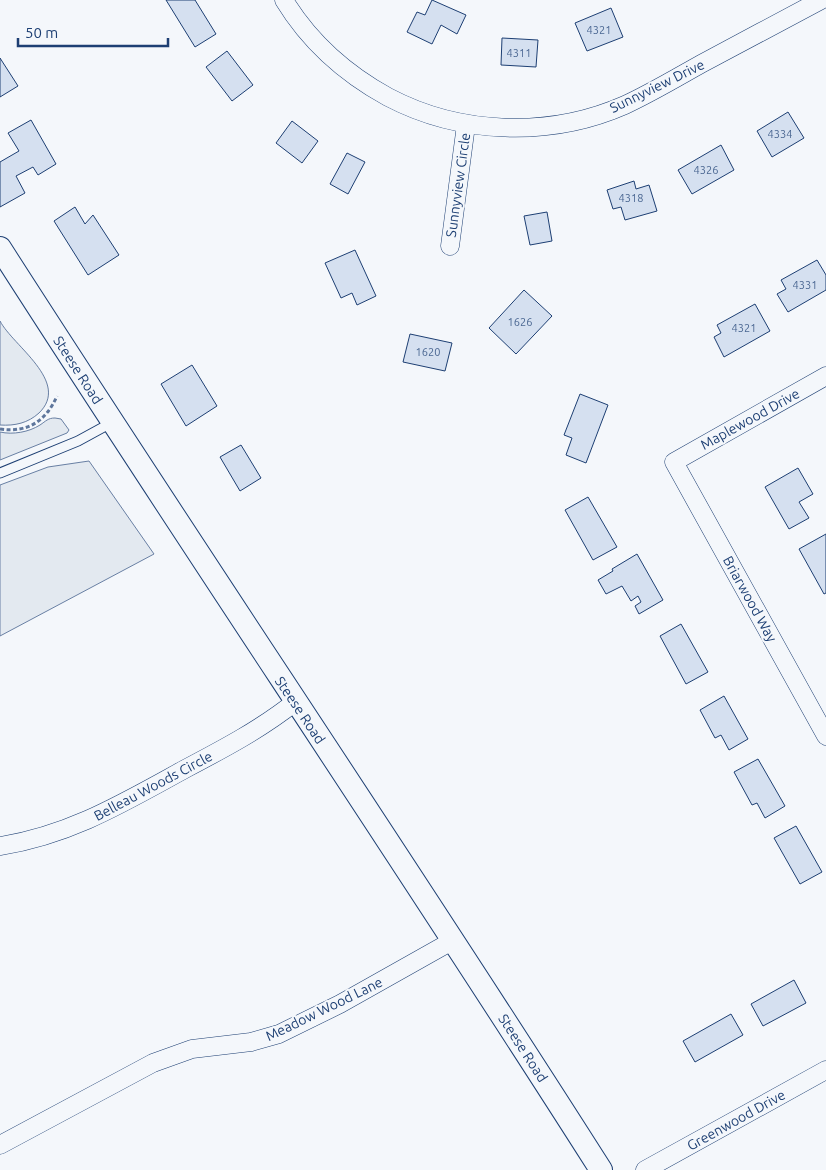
<svg xmlns="http://www.w3.org/2000/svg" width="826" height="1170" viewBox="0 0 826 1170" font-family="Ubuntu,sans-serif">
<style>
.green{fill:#e3e9f0;stroke:#687fa3}
.building{fill:#d5e0f0;stroke:#1d3f73}
.lines{fill:none;stroke-linecap:round;stroke-linejoin:round}
.service-casing{stroke:#1d3f73;stroke-width:11}
.minor-casing{stroke:#1d3f73;stroke-width:19}
.tertiary-casing{stroke:#1d3f73;stroke-width:24}
.path{stroke:#5e769c;stroke-width:3;stroke-dasharray:4 2.5;stroke-linecap:butt}
.service{stroke:#f4f7fb;stroke-width:9}
.minor{stroke:#f4f7fb;stroke-width:18}
.tertiary{stroke:#f4f7fb;stroke-width:22}
.labels{text-anchor:middle;dominant-baseline:central;stroke-width:4;stroke-linejoin:round;paint-order:stroke}
.number-label{font-size:11px;fill:#4b6792}
.street-label{font-size:14px;fill:#1d3f73;stroke:#f4f7fb}
</style>
<rect width="100%" height="100%" fill="#f4f7fb"/>
<!-- green -->
<path class="green" d="M 0,321 C 13,346 71,382 39,413 C 28,423 15,426 0,425 Z
M 55,418 L 61,419 L 69,430 L 67,433 L 0,460 L 0,432 C 13,435 29,432 40,425 C 46,421 48,418 55,418 Z
M 89,461 L 154,554 L 0,636 L 0,485 L 48,467 Z"/>
<!-- building -->
<path class="building" d="M 166,0 L 195,0 L 216,34 L 195,47 Z
M 432,0 L 466,15 L 457,34 L 441,25 L 432,44 L 407,32 L 417,12 L 425,15 Z
M 611,8 L 623,37 L 587,51 L 575,23 Z
M 502,38 L 538,40 L 536,67 L 501,65 Z
M 227,51 L 253,85 L 232,101 L 206,67 Z
M 0,58 L 18,86 L 0,97 Z
M 788,112 L 804,138 L 772,157 L 757,131 Z
M 31,120 L 56,164 L 38,175 L 33,167 L 16,176 L 25,193 L 0,207 L 0,162 L 19,151 L 8,133 Z
M 292,121 L 318,141 L 302,163 L 276,143 Z
M 721,145 L 734,170 L 692,194 L 678,170 Z
M 347,153 L 365,162 L 348,194 L 330,184 Z
M 634,181 L 636,189 L 649,185 L 657,211 L 625,220 L 621,207 L 613,209 L 607,190 Z
M 75,207 L 85,224 L 93,215 L 119,255 L 88,275 L 54,221 Z
M 547,212 L 552,241 L 530,245 L 524,216 Z
M 355,250 L 376,296 L 357,305 L 352,293 L 341,298 L 325,263 Z
M 817,260 L 826,275 L 826,290 L 788,312 L 777,294 L 786,289 L 781,280 Z
M 524,290 L 552,316 L 516,354 L 489,328 Z
M 755,304 L 770,331 L 724,357 L 714,337 L 721,333 L 717,325 Z
M 410,334 L 452,343 L 445,371 L 403,362 Z
M 192,365 L 217,406 L 186,426 L 161,384 Z
M 580,394 L 608,405 L 586,463 L 566,455 L 572,438 L 564,435 Z
M 241,445 L 261,478 L 240,491 L 220,457 Z
M 798,468 L 813,494 L 799,502 L 809,518 L 789,529 L 765,487 Z
M 588,497 L 617,547 L 593,560 L 565,510 Z
M 826,534 L 826,593 L 824,594 L 799,549 Z
M 637,554 L 663,600 L 639,614 L 635,606 L 641,602 L 638,596 L 631,601 L 622,586 L 606,594 L 598,580 L 613,571 L 612,569 Z
M 681,624 L 708,672 L 686,684 L 660,636 Z
M 724,696 L 748,739 L 729,750 L 721,735 L 715,738 L 700,710 Z
M 758,759 L 785,806 L 765,818 L 757,803 L 752,805 L 734,772 Z
M 796,826 L 822,872 L 800,884 L 774,838 Z
M 794,980 L 806,1003 L 763,1026 L 751,1004 Z
M 731,1014 L 743,1035 L 695,1062 L 683,1041 Z"/>
<g class="lines">
<defs>
<path id="service" d="M 0,473 L 78,441 L 111,423"/>
<path id="minor" d="M 284,0 C 309,41 346,74 388,97 C 460,135 550,138 625,105 C 651,93 676,78 701,64 C 741,43 781,21 821,0
M 450,246 L 466,125
M 826,376 L 674,462 L 826,736
M 0,846 C 70,835 123,803 185,769 C 223,749 261,729 295,702
M 0,1145 L 153,1063 L 192,1049 L 251,1042 L 279,1034 L 340,1004 L 452,941
M 645,1170 L 826,1070"/>
<path id="tertiary" d="M 0,248 C 198,557 404,860 601,1170"/>
</defs>
<!-- service casing -->
<use href="#service" class="service-casing"/>
<!-- minor casing -->
<use href="#minor" class="minor-casing"/>
<!-- tertiary casing -->
<use href="#tertiary" class="tertiary-casing"/>
<!-- path -->
<path class="path" d="M 0,429 C 28,433 46,421 57,396"/>
<!-- service -->
<use href="#service" class="service"/>
<!-- minor -->
<use href="#minor" class="minor"/>
<!-- tertiary -->
<use href="#tertiary" class="tertiary"/>
</g>
<g class="labels">
<!-- number labels -->
<g class="number-label">
<text x="599" y="30">4321</text>
<text x="519" y="53">4311</text>
<text x="780" y="134">4334</text>
<text x="706" y="170">4326</text>
<text x="631" y="198">4318</text>
<text x="805" y="285">4331</text>
<text x="520" y="322">1626</text>
<text x="744" y="328">4321</text>
<text x="428" y="352">1620</text>
</g>
<!-- street labels -->
<g class="street-label">
<text transform="translate(657 86) rotate(-26)">Sunnyview Drive</text>
<text transform="translate(458 185) rotate(-82)">Sunnyview Circle</text>
<text transform="translate(78 370) rotate(57)">Steese Road</text>
<text transform="translate(750 419) rotate(-29)">Maplewood Drive</text>
<text transform="translate(750 599) rotate(61)">Briarwood Way</text>
<text transform="translate(300 710) rotate(56)">Steese Road</text>
<text transform="translate(153 786) rotate(-28)">Belleau Woods Circle</text>
<text transform="translate(324 1009) rotate(-26)">Meadow Wood Lane</text>
<text transform="translate(523 1048) rotate(57)">Steese Road</text>
<text transform="translate(736 1120) rotate(-29)">Greenwood Drive</text>
</g>
</g>
<!-- scale -->
<path d="M18 38v8h150v-8" fill="none" stroke="#1d3f73" stroke-width="2.5"/>
<text x="25" y="38" font-size="15" fill="#1d3f73" stroke="#f4f7fb" stroke-width="4" paint-order="stroke">50 m</text>
</svg>
